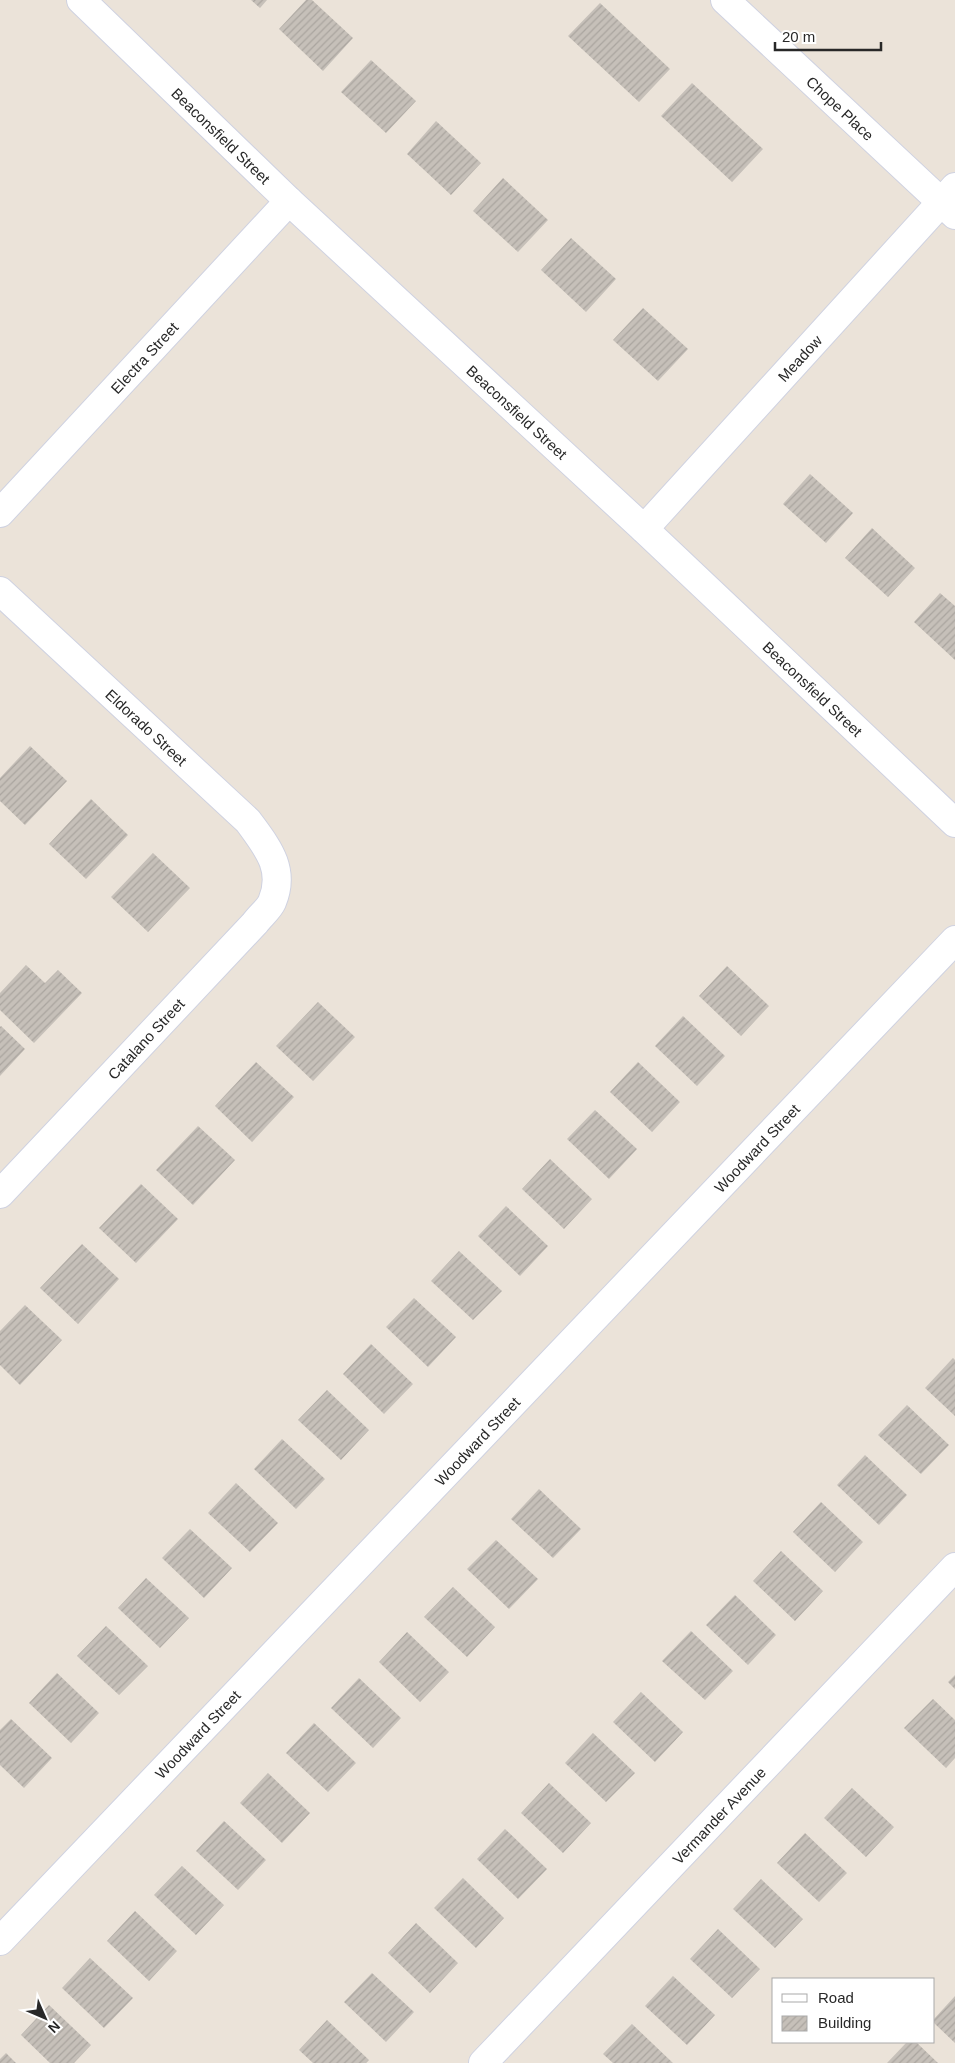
<svg xmlns="http://www.w3.org/2000/svg" width="955" height="2063" viewBox="0 0 955 2063" font-family="Arial,sans-serif">
<style>
.building{fill:url(#building-hatch)}
.lines{fill:none;stroke-linecap:round;stroke-linejoin:round}
.minor-casing{stroke:#cfd2e1;stroke-width:30}
.minor{stroke:#fff;stroke-width:28}
.labels{text-anchor:middle;dominant-baseline:central;stroke-width:4;stroke-linejoin:round;paint-order:stroke}
.street-label{font-size:15px;fill:#282828;stroke:#fff}
</style>
<defs>
<pattern id="building-hatch" width="6" height="6" patternUnits="userSpaceOnUse" patternTransform="scale(1.25)"><rect width="6" height="6" fill="#c6c0b9"/><path d="M-1 1l2-2M0 6l6-6M5 7l2-2" fill="none" stroke="#aaa59f"/></pattern>
</defs>
<rect width="100%" height="100%" fill="#ebe3d9"/>
<!-- building -->
<path class="building" d="M 251,0 L 267,0 L 260,8 Z
M 306,0 L 312,0 L 353,38 L 323,71 L 279,29 Z
M 600,3 L 670,69 L 639,102 L 568,36 Z
M 371,60 L 416,101 L 386,133 L 341,92 Z
M 692,83 L 763,149 L 732,182 L 661,116 Z
M 436,121 L 481,163 L 451,195 L 407,154 Z
M 503,178 L 548,220 L 518,252 L 473,211 Z
M 571,238 L 616,279 L 586,312 L 541,270 Z
M 643,308 L 688,349 L 658,381 L 613,340 Z
M 810,474 L 853,513 L 826,543 L 783,504 Z
M 872,528 L 915,568 L 888,597 L 845,558 Z
M 940,593 L 955,606 L 955,660 L 914,622 Z
M 30,746 L 67,781 L 25,825 L 0,801 L 0,778 Z
M 91,799 L 128,835 L 86,879 L 49,844 Z
M 153,853 L 190,888 L 148,932 L 111,897 Z
M 26,965 L 45,983 L 58,970 L 82,993 L 34,1043 L 0,1010 L 0,993 Z
M 727,966 L 769,1006 L 741,1036 L 699,996 Z
M 318,1002 L 355,1037 L 313,1081 L 276,1046 Z
M 683,1016 L 725,1056 L 697,1086 L 655,1046 Z
M 1,1026 L 25,1049 L 0,1076 L 0,1027 Z
M 256,1062 L 294,1097 L 252,1142 L 215,1106 Z
M 638,1062 L 680,1102 L 652,1132 L 610,1092 Z
M 595,1110 L 637,1149 L 609,1179 L 567,1139 Z
M 198,1126 L 235,1160 L 193,1205 L 156,1170 Z
M 550,1159 L 592,1199 L 564,1229 L 522,1189 Z
M 141,1184 L 178,1219 L 136,1263 L 99,1228 Z
M 506,1206 L 548,1246 L 520,1276 L 478,1236 Z
M 82,1244 L 119,1279 L 78,1324 L 40,1288 Z
M 459,1251 L 502,1291 L 473,1320 L 431,1281 Z
M 414,1298 L 456,1337 L 428,1367 L 386,1327 Z
M 25,1305 L 62,1340 L 20,1385 L 0,1365 L 0,1331 Z
M 371,1344 L 413,1384 L 384,1414 L 343,1374 Z
M 953,1358 L 955,1360 L 955,1416 L 925,1388 Z
M 327,1390 L 369,1430 L 341,1460 L 298,1420 Z
M 907,1405 L 949,1445 L 921,1474 L 878,1435 Z
M 282,1439 L 325,1479 L 296,1509 L 254,1469 Z
M 865,1455 L 907,1495 L 879,1525 L 837,1485 Z
M 236,1483 L 278,1523 L 250,1552 L 208,1513 Z
M 539,1489 L 581,1529 L 553,1558 L 511,1519 Z
M 821,1502 L 863,1542 L 835,1572 L 793,1532 Z
M 190,1529 L 232,1568 L 204,1598 L 162,1558 Z
M 496,1540 L 538,1579 L 509,1609 L 467,1569 Z
M 781,1551 L 823,1591 L 795,1621 L 753,1581 Z
M 146,1578 L 189,1618 L 160,1648 L 118,1608 Z
M 453,1587 L 495,1627 L 467,1657 L 424,1617 Z
M 735,1595 L 776,1635 L 748,1665 L 706,1625 Z
M 106,1626 L 148,1666 L 119,1695 L 77,1656 Z
M 691,1631 L 733,1671 L 705,1700 L 662,1661 Z
M 407,1632 L 449,1672 L 420,1702 L 379,1662 Z
M 57,1673 L 99,1713 L 71,1743 L 29,1703 Z
M 955,1675 L 955,1689 L 948,1682 Z
M 359,1678 L 401,1718 L 373,1748 L 331,1708 Z
M 641,1692 L 683,1732 L 655,1762 L 613,1722 Z
M 933,1699 L 955,1720 L 955,1758 L 946,1768 L 904,1728 Z
M 11,1719 L 52,1758 L 24,1788 L 0,1765 L 0,1730 Z
M 314,1723 L 356,1763 L 328,1792 L 286,1753 Z
M 593,1733 L 635,1773 L 606,1802 L 565,1763 Z
M 268,1773 L 310,1813 L 282,1843 L 240,1803 Z
M 549,1783 L 591,1823 L 563,1853 L 521,1813 Z
M 852,1788 L 894,1827 L 866,1857 L 824,1818 Z
M 224,1821 L 266,1860 L 238,1890 L 196,1851 Z
M 505,1829 L 547,1869 L 518,1899 L 477,1859 Z
M 805,1833 L 847,1873 L 819,1902 L 777,1863 Z
M 182,1866 L 224,1905 L 196,1935 L 154,1895 Z
M 463,1878 L 504,1918 L 476,1948 L 434,1908 Z
M 761,1879 L 803,1919 L 775,1948 L 733,1909 Z
M 135,1911 L 177,1951 L 149,1981 L 107,1941 Z
M 416,1923 L 458,1963 L 430,1993 L 388,1953 Z
M 718,1929 L 760,1969 L 732,1998 L 690,1959 Z
M 90,1958 L 133,1998 L 104,2028 L 62,1988 Z
M 372,1973 L 414,2012 L 386,2042 L 344,2002 Z
M 673,1976 L 715,2015 L 687,2045 L 645,2006 Z
M 955,1996 L 955,2043 L 934,2023 L 934,2019 Z
M 49,2005 L 91,2045 L 74,2063 L 50,2063 L 21,2035 Z
M 327,2020 L 369,2060 L 366,2063 L 313,2063 L 299,2050 Z
M 632,2024 L 673,2063 L 613,2063 L 603,2054 Z
M 907,2042 L 916,2042 L 938,2063 L 887,2063 Z
M 6,2053 L 16,2063 L 0,2063 L 0,2059 Z"/>
<g class="lines">
<defs>
<g id="minor">
<path id="s1" d="M 81,0 L 289,201 L 644,529 L 955,823"/>
<path id="s2" d="M 725,0 L 955,215"/>
<path id="s3" d="M 0,513 L 289,201"/>
<path id="s4" d="M 644,529 L 955,187"/>
<path id="s5" d="M 0,591 L 248,821 C 267,847 286,869 272,902 C 269,909 260,916 255,923 L 0,1194"/>
<path id="s6" d="M 0,1941 L 955,940"/>
<path id="s7" d="M 483,2063 L 955,1567"/>
</g>
</defs>
<!-- minor casing -->
<use href="#minor" class="minor-casing"/>
<!-- minor -->
<use href="#minor" class="minor"/>
</g>
<g class="labels">
<!-- street labels -->
<g class="street-label">
<text stroke="none"><textPath href="#s2" startOffset="158">Chope Place</textPath></text>
<text stroke="none"><textPath href="#s1" startOffset="195">Beaconsfield Street</textPath></text>
<text stroke="none"><textPath href="#s3" startOffset="212">Electra Street</textPath></text>
<text stroke="none"><textPath href="#s4" startOffset="231">Meadow</textPath></text>
<text stroke="none"><textPath href="#s1" startOffset="600">Beaconsfield Street</textPath></text>
<text stroke="none"><textPath href="#s1" startOffset="1005">Beaconsfield Street</textPath></text>
<text stroke="none"><textPath href="#s5" startOffset="200">Eldorado Street</textPath></text>
<text transform="translate(146 1039) rotate(-47)">Catalano Street</text>
<text stroke="none"><textPath href="#s6" startOffset="1096">Woodward Street</textPath></text>
<text stroke="none"><textPath href="#s6" startOffset="691">Woodward Street</textPath></text>
<text stroke="none"><textPath href="#s6" startOffset="286">Woodward Street</textPath></text>
<text stroke="none"><textPath href="#s7" startOffset="342">Vermander Avenue</textPath></text>
</g>
</g>
<!-- legend -->
<rect x="772" y="1978" width="162" height="65" fill="#ffffff" stroke="#a9a9a9"/>
<rect x="782" y="1994" width="25" height="8" fill="#ffffff" stroke="#a9a9a9"/>
<text x="818" y="2003" font-size="15" fill="#282828">Road</text>
<rect x="782" y="2016" width="25" height="15" fill="url(#building-hatch)" stroke="#a9a9a9"/>
<text x="818" y="2028" font-size="15" fill="#282828">Building</text>
<!-- north arrow -->
<g transform="translate(45 2018) rotate(135)" stroke="#ffffff" stroke-width="4" paint-order="stroke">
<path d="M0-4L9 19L0 12L-9 19Z" fill="#282828"/>
<text y="-8" font-size="14" font-weight="bold" text-anchor="middle" fill="#282828">N</text>
</g>
<!-- scale -->
<path d="M775 42v8h106v-8" fill="none" stroke="#282828" stroke-width="2.5"/>
<text x="782" y="42" font-size="15" fill="#282828" stroke="#ffffff" stroke-width="4" paint-order="stroke">20 m</text>
</svg>
